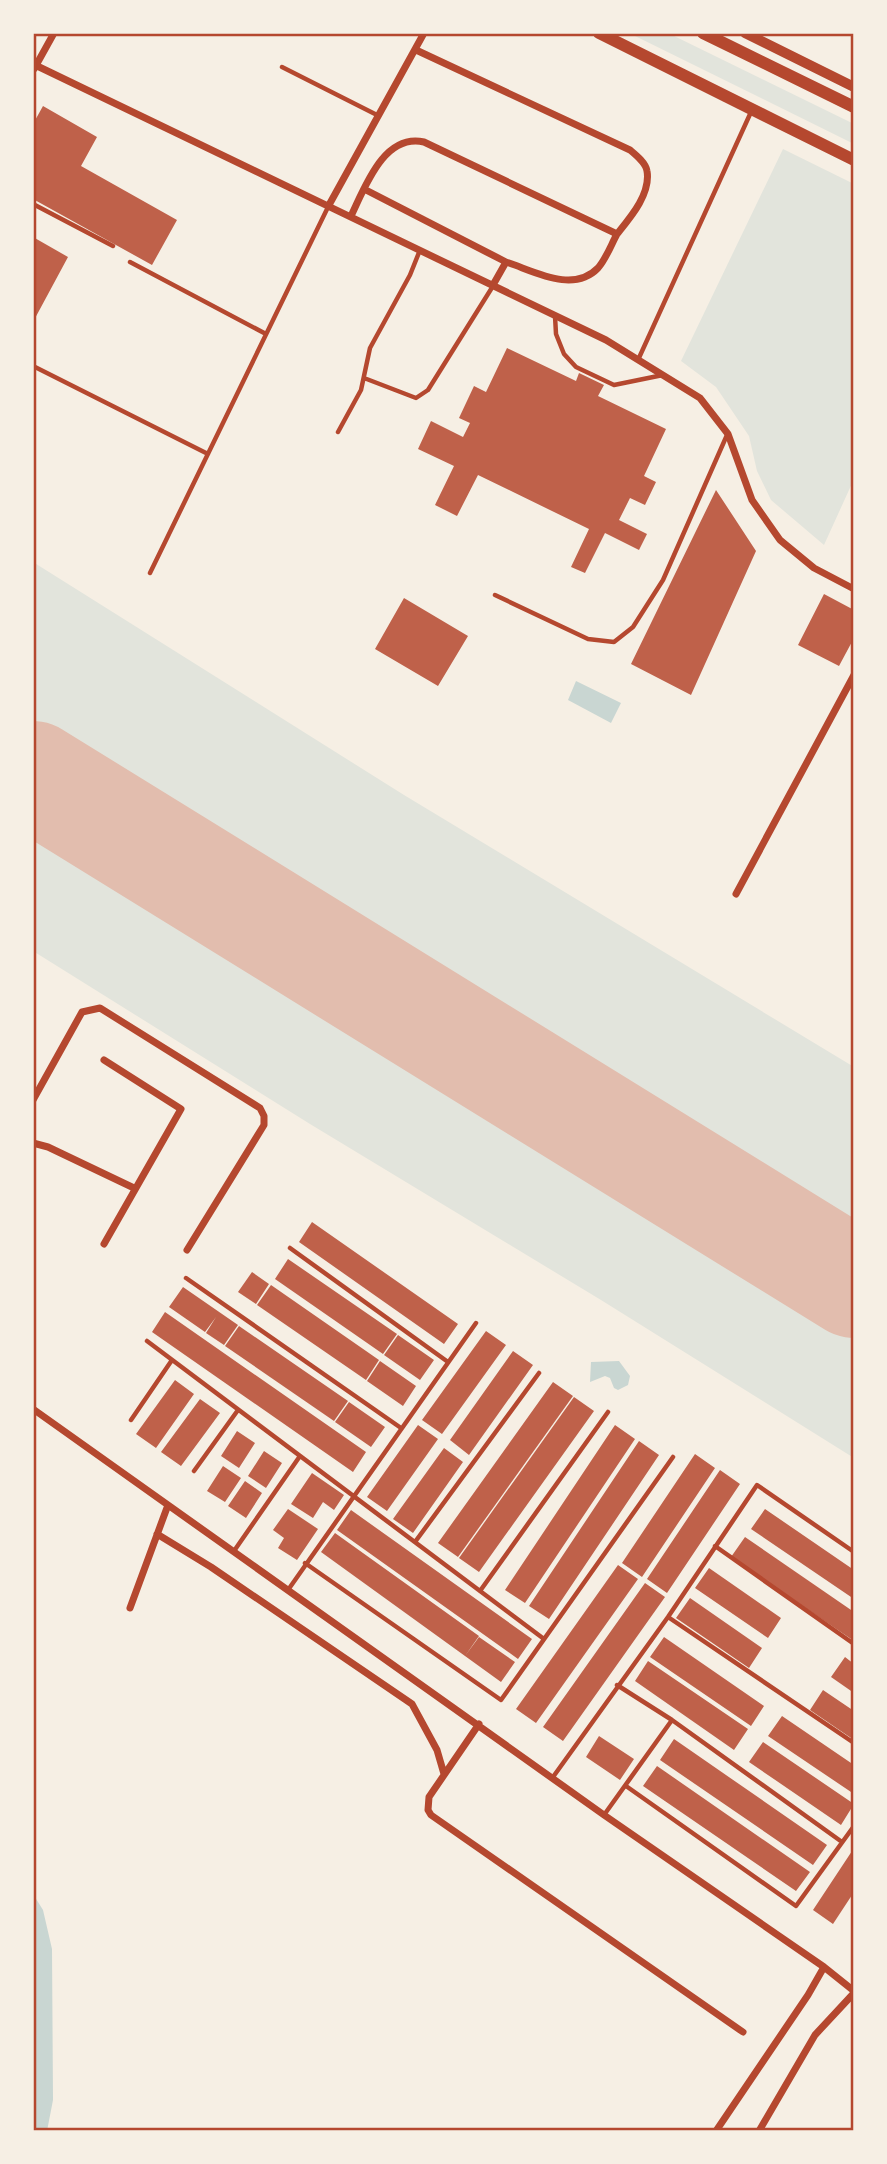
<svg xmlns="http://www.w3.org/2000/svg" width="887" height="2164" viewBox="0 0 887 2164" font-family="Barlow,sans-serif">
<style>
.green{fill:#e2e4dc}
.water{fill:#c9d6d2}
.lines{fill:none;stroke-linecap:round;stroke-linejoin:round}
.runway{stroke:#e2bdae;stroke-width:110}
.building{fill:#bf614a}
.service{stroke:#b5482f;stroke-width:4.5}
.minor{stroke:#b5482f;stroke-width:7}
.tertiary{stroke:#b5482f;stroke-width:10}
.primary{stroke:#b5482f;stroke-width:12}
.neatline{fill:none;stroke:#b5482f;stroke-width:2.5}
</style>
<rect width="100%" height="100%" fill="#f6efe4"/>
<!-- green -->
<path class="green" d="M 629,33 L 668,33 L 854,124 L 854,144 Z
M 783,149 L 854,184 L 854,479 L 824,545 L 771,500 L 757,471 L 749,436 L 716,387 L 681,361 Z
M 33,562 L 404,795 L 854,1067 L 854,1224 L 33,722 Z
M 33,824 L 854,1330 L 854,1458 L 601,1300 L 310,1124 L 33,951 Z"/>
<!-- water -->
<path class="water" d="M 576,681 L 621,703 L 611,723 L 568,700 Z
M 619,1361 L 630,1376 L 628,1385 L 618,1390 L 614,1388 L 610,1378 L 605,1376 L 590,1382 L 591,1362 Z
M 33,1894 L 43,1910 L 52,1949 L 53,2100 L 47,2131 L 33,2131 Z"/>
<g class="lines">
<!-- runway -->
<path class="runway" d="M 33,776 L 854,1283"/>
</g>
<!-- building -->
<path class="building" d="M 43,106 L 97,137 L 81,166 L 177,220 L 152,265 L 33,199 L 33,124 Z
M 33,237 L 68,257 L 33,322 Z
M 507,348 L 576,381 L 579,373 L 604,385 L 598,396 L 666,429 L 644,476 L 656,482 L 645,505 L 630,498 L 619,520 L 647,534 L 639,550 L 605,533 L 585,573 L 571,567 L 589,529 L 478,475 L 457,516 L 435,505 L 454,466 L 418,449 L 431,421 L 463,437 L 470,423 L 459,418 L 474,386 L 486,392 Z
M 716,490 L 756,551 L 691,695 L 631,664 Z
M 824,594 L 854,610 L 854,638 L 839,666 L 798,645 Z
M 404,598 L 468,636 L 438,686 L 375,649 Z
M 312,1222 L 458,1324 L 444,1344 L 299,1242 Z
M 288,1259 L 397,1334 L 383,1354 L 275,1279 Z
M 252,1272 L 269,1284 L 256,1304 L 238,1292 Z
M 271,1285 L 379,1360 L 366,1380 L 257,1305 Z
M 183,1287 L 238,1325 L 224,1345 L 206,1333 L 216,1317 L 205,1332 L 169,1307 Z
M 165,1312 L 366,1452 L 353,1472 L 152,1332 Z
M 239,1326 L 348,1401 L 334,1421 L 225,1346 Z
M 486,1331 L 506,1345 L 442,1434 L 422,1420 Z
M 398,1335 L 434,1360 L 420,1380 L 384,1355 Z
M 513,1351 L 533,1365 L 469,1455 L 450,1440 Z
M 380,1361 L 416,1386 L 403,1406 L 367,1381 Z
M 175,1380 L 194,1394 L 156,1448 L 136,1434 Z
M 553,1382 L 573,1396 L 458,1557 L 438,1543 Z
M 574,1397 L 594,1411 L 479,1572 L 459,1558 Z
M 200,1399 L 220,1413 L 181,1466 L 161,1452 Z
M 349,1402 L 385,1427 L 371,1447 L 335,1422 Z
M 418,1425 L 438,1439 L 387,1511 L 367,1497 Z
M 615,1425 L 635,1439 L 525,1603 L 505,1590 Z
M 237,1431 L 255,1443 L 239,1468 L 221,1456 Z
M 639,1441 L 659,1455 L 549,1619 L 529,1606 Z
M 444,1448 L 463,1462 L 413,1533 L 393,1519 Z
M 264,1451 L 282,1463 L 266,1488 L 248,1476 Z
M 695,1454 L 715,1468 L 642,1577 L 622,1563 Z
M 223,1466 L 241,1478 L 225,1502 L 207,1491 Z
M 720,1470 L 740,1484 L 667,1593 L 647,1579 Z
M 312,1473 L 344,1495 L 334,1510 L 323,1502 L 313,1518 L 291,1504 Z
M 245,1481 L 262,1493 L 246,1518 L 228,1506 Z
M 288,1509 L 318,1529 L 297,1560 L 278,1548 L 284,1538 L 273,1530 Z
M 765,1509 L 854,1570 L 854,1599 L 751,1529 Z
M 351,1510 L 532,1639 L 518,1659 L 337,1530 Z
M 335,1533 L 479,1636 L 465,1656 L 321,1552 Z
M 745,1537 L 854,1612 L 854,1641 L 731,1557 Z
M 618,1565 L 638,1579 L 536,1723 L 516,1709 Z
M 709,1568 L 781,1618 L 768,1638 L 695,1588 Z
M 645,1583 L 665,1597 L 563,1741 L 543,1727 Z
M 690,1598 L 762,1648 L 749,1668 L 676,1618 Z
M 479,1637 L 515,1662 L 501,1682 L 465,1656 Z
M 664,1637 L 764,1706 L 751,1726 L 650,1657 Z
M 845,1657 L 854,1664 L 854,1693 L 831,1677 Z
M 648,1661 L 748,1729 L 734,1750 L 635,1681 Z
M 823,1690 L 854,1711 L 854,1740 L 810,1710 Z
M 782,1716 L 854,1765 L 854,1794 L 768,1736 Z
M 599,1736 L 634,1759 L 620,1780 L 586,1757 Z
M 674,1739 L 827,1845 L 813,1865 L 660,1760 Z
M 763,1742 L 854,1804 L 841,1825 L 749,1762 Z
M 657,1766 L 810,1872 L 796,1891 L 643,1786 Z
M 854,1848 L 854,1892 L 833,1924 L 813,1910 Z"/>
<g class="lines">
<!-- service -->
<path class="service" d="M 282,67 L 377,115
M 33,204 L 113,246
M 130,262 L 266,334
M 555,316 L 556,334 L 564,354 L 576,367 L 614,385 L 663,375
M 638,360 L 751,112
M 33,366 L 208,454
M 364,378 L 416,398 L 428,390 L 493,286
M 338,432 L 361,390 L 370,348 L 410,275 L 420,250
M 150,573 L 329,205
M 495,595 L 588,639 L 614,642 L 633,627 L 663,580 L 727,435
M 290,1248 L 448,1362
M 186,1278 L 401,1428
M 147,1341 L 544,1639
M 131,1420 L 172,1360
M 194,1471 L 238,1410
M 415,1542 L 539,1373
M 715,1546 L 854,1644
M 234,1551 L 300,1456
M 305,1563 L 501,1700 L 673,1457
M 288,1590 L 476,1323
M 480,1591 L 608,1412
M 668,1617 L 854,1743
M 617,1685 L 672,1720 L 842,1842
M 553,1777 L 668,1617 L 757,1485 L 854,1552
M 626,1786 L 796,1906 L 854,1826
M 604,1815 L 672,1720"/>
<!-- minor -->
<path class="minor" d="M 33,64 L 606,340 L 700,398 L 728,434 L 752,500 L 780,540 L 814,568 L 854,589
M 34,69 L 54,33
M 364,189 L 506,262 L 493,285
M 329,205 L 424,33
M 351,216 C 365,187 384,133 424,142 L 617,234 C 630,218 651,194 647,171 C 646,163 636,155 630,150 L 416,50
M 506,262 C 534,271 573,294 598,268 C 606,259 611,245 617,234
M 736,894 L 854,675
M 104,1060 L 181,1109 L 104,1244
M 33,1100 L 82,1012 L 100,1008 L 260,1108 L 264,1116 L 264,1125 L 187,1250
M 33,1143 L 48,1147 L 134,1188
M 33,1409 L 604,1815 L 824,1967 L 854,1991
M 157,1534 L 211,1567 L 412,1704 L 437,1750 L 444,1774
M 130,1608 L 168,1505
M 479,1724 L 429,1797 L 428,1810 L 431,1815 L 743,2032
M 716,2131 L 808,1995 L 824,1967
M 759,2131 L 815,2035 L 854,1993"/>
<!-- tertiary -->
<path class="tertiary" d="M 745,33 L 854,87"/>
<!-- primary -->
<path class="primary" d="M 599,33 L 854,160
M 703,33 L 854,107"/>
</g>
<!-- border -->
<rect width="887" height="2164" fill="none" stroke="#f6efe4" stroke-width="70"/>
<rect x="35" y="35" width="817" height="2094" class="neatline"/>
</svg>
